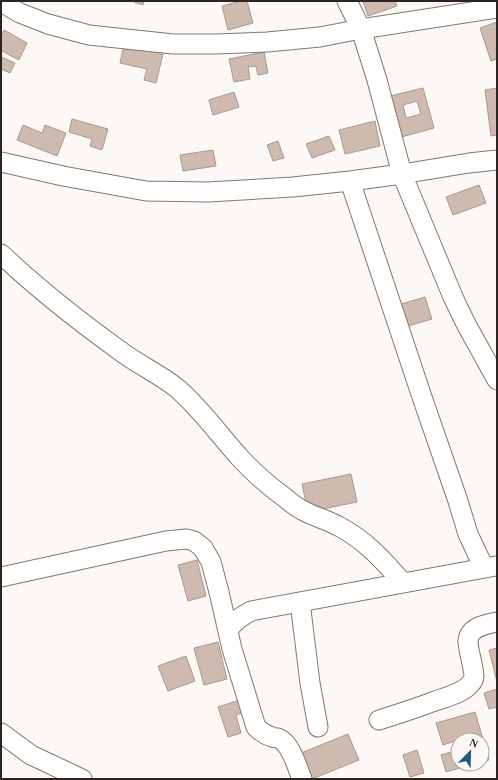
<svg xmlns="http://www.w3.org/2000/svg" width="498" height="780" viewBox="0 0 498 780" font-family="Georgia,serif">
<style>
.building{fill:#cebaaf;stroke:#ab978d;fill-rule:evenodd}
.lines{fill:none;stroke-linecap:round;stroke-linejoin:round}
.minor-casing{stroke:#88756b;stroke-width:21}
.minor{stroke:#fff;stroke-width:19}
</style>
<rect width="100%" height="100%" fill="#fcf8f5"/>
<!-- building -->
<path class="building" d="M 134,1 L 144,1 L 143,5 L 134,2 Z
M 241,1 L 247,1 L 253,23 L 228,30 L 222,6 Z
M 363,1 L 395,1 L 397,6 L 368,16 Z
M 497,22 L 497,59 L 491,61 L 480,28 Z
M 4,30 L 27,43 L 19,60 L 2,51 L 1,53 L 1,36 Z
M 124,45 L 163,54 L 156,83 L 144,80 L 147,69 L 120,63 Z
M 264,52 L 268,73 L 258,75 L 256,66 L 248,67 L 250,79 L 234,82 L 229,59 Z
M 1,57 L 15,63 L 10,73 L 1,69 Z
M 423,88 L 434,128 L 398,138 L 386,97 ZM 417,101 L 421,114 L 406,118 L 403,105 Z
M 497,88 L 497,135 L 491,136 L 485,90 Z
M 234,92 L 239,107 L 213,115 L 209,100 Z
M 72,119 L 108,129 L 102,150 L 90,146 L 92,139 L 69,132 Z
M 375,121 L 380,146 L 345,154 L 339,130 Z
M 23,125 L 42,133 L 45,125 L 66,133 L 57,156 L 17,140 Z
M 329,136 L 335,150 L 312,158 L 306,144 Z
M 278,141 L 284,158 L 273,161 L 267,145 Z
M 213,150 L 216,166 L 183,171 L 180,155 Z
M 479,185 L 486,203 L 453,215 L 446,197 Z
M 425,297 L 432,319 L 405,327 L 398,305 Z
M 351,474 L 357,502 L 308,512 L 302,484 Z
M 197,560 L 206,596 L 188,601 L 178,565 Z
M 218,642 L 227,679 L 204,685 L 194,648 Z
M 497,648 L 497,682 L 489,650 Z
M 186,656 L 195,681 L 168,691 L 158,666 Z
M 497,689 L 497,707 L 489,709 L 484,693 Z
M 243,699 L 247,711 L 236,715 L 241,733 L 228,737 L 218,707 Z
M 475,712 L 489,760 L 482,762 L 482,740 L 468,740 L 467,737 L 443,745 L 436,723 Z
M 348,734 L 359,760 L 312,779 L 301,753 Z
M 417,750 L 424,773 L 410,777 L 403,755 Z
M 458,750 L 458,764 L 473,764 L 446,772 L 441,755 Z"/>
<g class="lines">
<defs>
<path id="minor" d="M 347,1 L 361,29 L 377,80 L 402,174 L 453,297 L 466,324 L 497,380
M 1,2 L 20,13 L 48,24 L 89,35 L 173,44 L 216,44 L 267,42 L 320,37 L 361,29 L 497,8
M 1,162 L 63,176 L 146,191 L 208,192 L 293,187 L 350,181 L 402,174 L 469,163 L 497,160
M 350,181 L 422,397 L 458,501 L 468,534 L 484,568
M 1,254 C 39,290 80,322 123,353 C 141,366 161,375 178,389 C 202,410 220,436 241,459 C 254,473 269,486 284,497 C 290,502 297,508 304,511 C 315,517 328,520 340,527 C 365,540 384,561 403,583
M 1,577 L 166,541 L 186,539 L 194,541 L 203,548 L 211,562 L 219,592 L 232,649 L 256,727 C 261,732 265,735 272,737 C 274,738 276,738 278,738 C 291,743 297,767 302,779
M 300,602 L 310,683 L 318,727
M 228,630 C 235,620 241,617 251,611 L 496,566
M 379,720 C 398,714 417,708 435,701 C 446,697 464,693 471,683 C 475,679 474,674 473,669 C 472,661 468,649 468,641 C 469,627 486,624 497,622
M 1,733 L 31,755 L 82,779"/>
</defs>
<!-- minor casing -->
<use href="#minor" class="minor-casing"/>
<!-- minor -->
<use href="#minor" class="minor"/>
</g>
<!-- border -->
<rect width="498" height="780" fill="none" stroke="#2c2420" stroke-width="4"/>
<!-- north arrow -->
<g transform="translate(470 752) rotate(23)"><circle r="19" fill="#fcf8f5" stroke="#a9a3a0"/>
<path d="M0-3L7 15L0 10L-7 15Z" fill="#255d77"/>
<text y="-6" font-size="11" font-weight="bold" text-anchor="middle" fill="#2c2420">N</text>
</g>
</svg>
